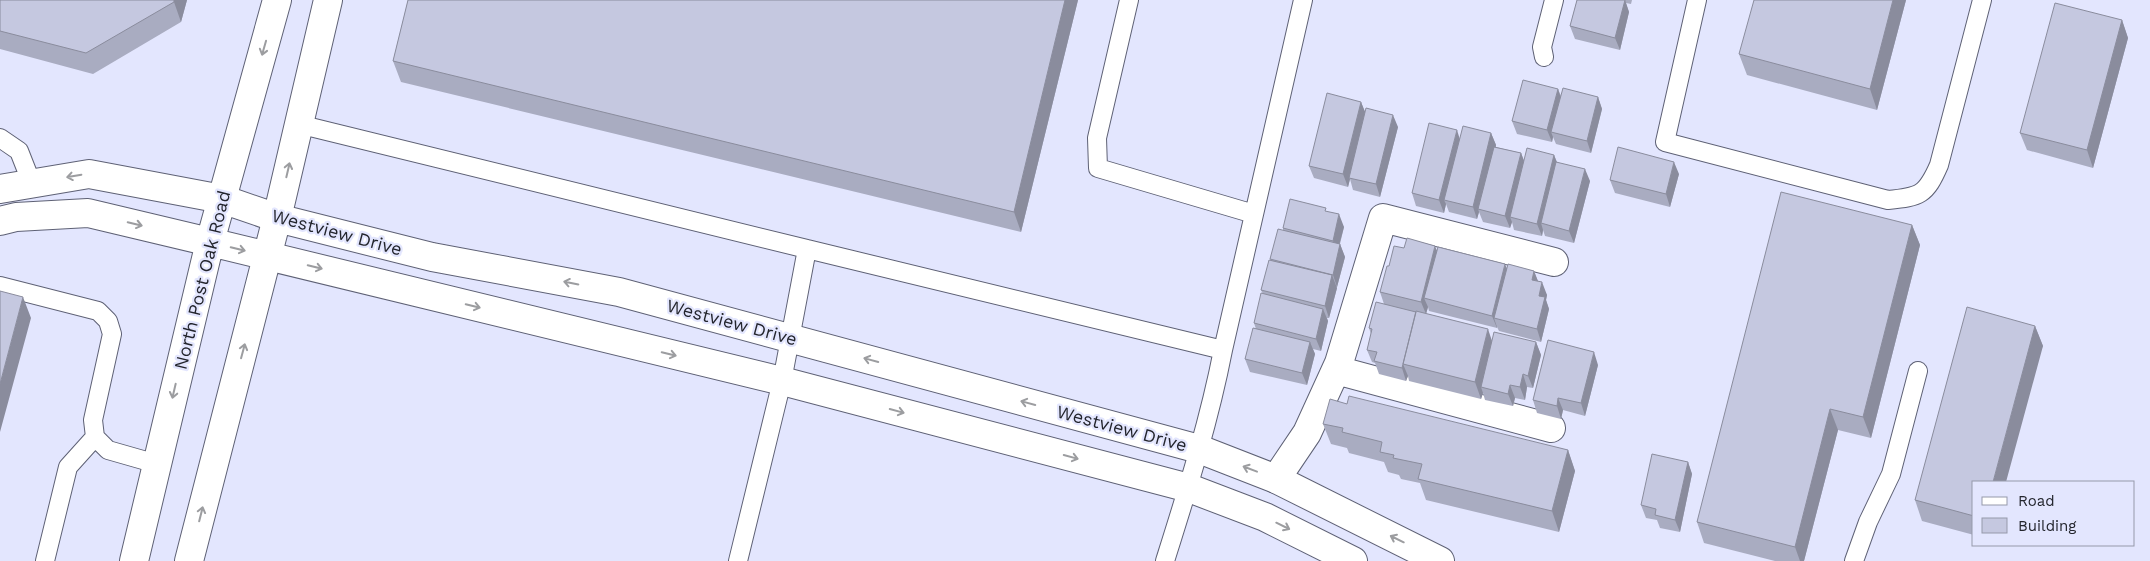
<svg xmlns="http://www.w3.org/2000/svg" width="2150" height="561" viewBox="0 0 2150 561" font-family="'Work Sans',sans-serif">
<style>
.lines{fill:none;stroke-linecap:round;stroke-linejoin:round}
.lane-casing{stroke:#5e6175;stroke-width:20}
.street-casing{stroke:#5e6175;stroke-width:30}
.secondary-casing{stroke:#5e6175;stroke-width:30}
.lane{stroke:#fff;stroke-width:18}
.street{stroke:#fff;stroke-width:28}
.secondary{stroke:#fff;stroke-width:28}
.wall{fill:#a9acc1}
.shaded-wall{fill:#8a8c9d}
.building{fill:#c5c8e0;stroke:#8a8c9d}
.oneway{stroke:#9c9da0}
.labels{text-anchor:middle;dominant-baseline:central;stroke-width:4.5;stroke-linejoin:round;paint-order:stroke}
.street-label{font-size:18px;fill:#23252d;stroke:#e3e6fe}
</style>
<rect width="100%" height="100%" fill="#e3e6fe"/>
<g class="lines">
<defs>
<path id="lane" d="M 1129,0 L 1097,138 L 1098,168 L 1254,214
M 1697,0 L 1665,142 L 1888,200 C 1920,197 1926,195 1939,165 L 1982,0
M 1544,57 L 1542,47 L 1554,0
M 298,124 L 807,249
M 0,138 L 19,151 L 32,184
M 0,286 L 98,311 L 108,321 L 112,334 L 93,420 L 95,437 L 108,450 L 157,464
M 45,561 L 68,467 L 95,437
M 738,561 L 782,381 L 807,249 L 1223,350
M 1165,561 C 1187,491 1209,422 1223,350 L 1303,0
M 1854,561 L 1868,522 L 1891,474 L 1918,371"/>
<path id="street" d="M 0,189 L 89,174 L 222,199
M 0,221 L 16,217 L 88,213 L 210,242
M 1336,370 L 1551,428
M 1276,479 L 1307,433 L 1339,363 L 1383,218 L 1554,262"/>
<path id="secondary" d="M 222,199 L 277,218 L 432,257 L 619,292 L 1199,449 L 1276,479 L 1440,561
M 210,242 L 782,381 L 1189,488 L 1265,517 L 1353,561
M 134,561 L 210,242 L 277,0
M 189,561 L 277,218 L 328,0"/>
</defs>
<!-- lane casing -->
<use href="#lane" class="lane-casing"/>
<!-- street casing -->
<use href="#street" class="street-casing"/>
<!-- secondary casing -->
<use href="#secondary" class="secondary-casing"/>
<!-- lane -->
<use href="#lane" class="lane"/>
<!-- street -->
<use href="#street" class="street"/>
<!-- secondary -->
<use href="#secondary" class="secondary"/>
</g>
<!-- wall -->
<path class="wall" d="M 0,0 L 187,0 L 181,22 L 93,74 L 0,49 Z
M 408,0 L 1078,0 L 1021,232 L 401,82 L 393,61 Z
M 1577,0 L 1632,0 L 1631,4 L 1626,3 L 1629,12 L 1620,50 L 1575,39 L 1570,26 Z
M 1906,0 L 1877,110 L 1747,75 L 1739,54 Z
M 2122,20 L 2128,38 L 2093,168 L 2027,150 L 2020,133 Z
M 1558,89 L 1561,96 L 1598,97 L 1602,109 L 1591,153 L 1556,144 L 1553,137 L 1552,142 L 1517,134 L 1512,121 Z
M 1361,102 L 1365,113 L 1398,127 L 1380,197 L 1353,190 L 1350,179 L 1348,187 L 1314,178 L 1309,166 Z
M 1491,133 L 1496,145 L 1496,147 L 1521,153 L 1524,161 L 1554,155 L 1557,162 L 1590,181 L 1574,243 L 1545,236 L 1543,230 L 1542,236 L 1514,230 L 1512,222 L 1510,228 L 1483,222 L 1479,212 L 1477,219 L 1449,212 L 1446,204 L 1444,213 L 1416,206 L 1412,193 L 1460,138 Z
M 1679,174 L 1670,207 L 1615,193 L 1610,180 Z
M 1328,212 L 1344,227 L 1340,244 L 1345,257 L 1337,287 L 1336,287 L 1337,288 L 1329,318 L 1327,318 L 1328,321 L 1321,351 L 1313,349 L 1315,354 L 1307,385 L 1250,372 L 1245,359 L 1256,329 L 1254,323 L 1263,294 L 1261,290 L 1271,261 L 1270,259 L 1283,230 L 1283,228 Z
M 1912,225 L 1920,245 L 1871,438 L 1838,430 L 1804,561 L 1775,561 L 1704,543 L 1697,522 Z
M 1404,248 L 1437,250 L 1507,268 L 1534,271 L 1538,281 L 1547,295 L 1546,300 L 1549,309 L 1541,342 L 1499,331 L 1497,327 L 1497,328 L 1429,311 L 1428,307 L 1426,314 L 1492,341 L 1536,342 L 1541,355 L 1533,388 L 1527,387 L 1525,400 L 1515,398 L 1513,406 L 1485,400 L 1483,393 L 1481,399 L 1409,381 L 1408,376 L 1406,381 L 1379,374 L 1375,363 L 1372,362 L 1367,350 L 1371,334 L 1369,328 L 1384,304 L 1380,292 L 1389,266 Z
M 2035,326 L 2043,346 L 1974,482 L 1974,535 L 1922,521 L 1915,500 Z
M 1598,365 L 1585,416 L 1563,410 L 1561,419 L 1537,413 L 1533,400 Z
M 1347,404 L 1568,450 L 1575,471 L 1559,532 L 1426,500 L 1420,483 L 1401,479 L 1399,475 L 1388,472 L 1384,462 L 1349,453 L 1347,448 L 1331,444 L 1323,424 Z
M 1688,462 L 1692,474 L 1680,532 L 1660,528 L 1657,520 L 1646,518 L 1641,505 Z"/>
<!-- shaded-wall -->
<path class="shaded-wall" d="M 174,0 L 187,0 L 181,22 L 174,2 Z
M 1065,0 L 1078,0 L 1021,232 L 1014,212 Z
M 1625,0 L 1629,12 L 1620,50 L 1615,38 Z
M 1893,0 L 1906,0 L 1877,110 L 1870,89 Z
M 2122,20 L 2128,38 L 2093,168 L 2087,150 Z
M 1558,89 L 1562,101 L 1551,132 L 1553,137 L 1552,142 L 1547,130 Z
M 1598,97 L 1602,109 L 1591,153 L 1587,141 Z
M 1361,102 L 1366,114 L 1349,178 L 1350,179 L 1348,187 L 1343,174 Z
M 1393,115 L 1398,127 L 1380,197 L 1376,184 Z
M 1457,130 L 1461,143 L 1444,200 L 1446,204 L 1444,213 L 1439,200 Z
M 1491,133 L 1496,145 L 1480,210 L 1478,209 L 1479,212 L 1477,219 L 1473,207 Z
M 1521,153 L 1526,166 L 1510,217 L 1512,222 L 1510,228 L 1505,216 Z
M 1554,155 L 1559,168 L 1541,223 L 1543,230 L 1542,236 L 1537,224 Z
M 1674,162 L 1679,174 L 1670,207 L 1666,194 Z
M 1585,169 L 1590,181 L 1574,243 L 1569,231 Z
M 1339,214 L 1344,227 L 1337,253 L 1333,241 Z
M 1912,225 L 1920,245 L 1871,438 L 1863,417 Z
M 1340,244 L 1345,257 L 1337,287 L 1333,275 Z
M 1435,246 L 1440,258 L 1424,298 L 1428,307 L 1426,314 L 1421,302 Z
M 1505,264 L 1510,276 L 1494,318 L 1497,327 L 1497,328 L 1492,316 Z
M 1534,271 L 1539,284 L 1532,280 Z
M 1332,275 L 1337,288 L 1329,318 L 1325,306 Z
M 1542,282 L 1547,295 L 1546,300 L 1549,309 L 1541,342 L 1537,329 L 1539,296 Z
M 23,297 L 31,318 L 0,432 L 0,384 Z
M 1323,309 L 1328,321 L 1321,351 L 1316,339 Z
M 2035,326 L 2043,346 L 2006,482 L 1993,482 Z
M 1488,329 L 1494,347 L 1481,387 L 1483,393 L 1481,399 L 1475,382 Z
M 1310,342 L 1315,354 L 1307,385 L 1302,373 Z
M 1536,342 L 1541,355 L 1533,388 L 1528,376 Z
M 1594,352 L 1598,365 L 1585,416 L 1581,403 Z
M 1403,364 L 1408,376 L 1406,381 L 1402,368 Z
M 1523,374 L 1527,387 L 1525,400 L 1520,387 Z
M 1510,385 L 1515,398 L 1513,406 L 1508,394 Z
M 1558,398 L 1563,410 L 1561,419 L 1557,406 Z
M 1830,409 L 1838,430 L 1804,561 L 1800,561 L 1795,547 Z
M 1568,450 L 1575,471 L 1559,532 L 1552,511 Z
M 1688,462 L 1692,474 L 1680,532 L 1675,520 Z"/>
<!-- building -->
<path class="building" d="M 0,0 L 174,0 L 174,2 L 86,53 L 0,31 Z
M 408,0 L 1065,0 L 1014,212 L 393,61 Z
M 1577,0 L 1625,0 L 1615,38 L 1570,26 Z
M 1754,0 L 1893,0 L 1870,89 L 1739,54 Z
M 2055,3 L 2122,20 L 2087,150 L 2020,133 Z
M 1523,80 L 1558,89 L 1547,130 L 1512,121 Z
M 1563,88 L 1598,97 L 1587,141 L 1551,132 Z
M 1327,93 L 1361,102 L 1343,174 L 1309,166 Z
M 1366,108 L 1393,115 L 1376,184 L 1349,178 Z
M 1429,123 L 1457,130 L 1439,200 L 1412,193 Z
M 1463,126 L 1491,133 L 1473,207 L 1444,200 Z
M 1494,147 L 1521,153 L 1505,216 L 1478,209 Z
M 1618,147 L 1674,162 L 1666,194 L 1610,180 Z
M 1527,148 L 1554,155 L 1537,224 L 1510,217 Z
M 1556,162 L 1585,169 L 1569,231 L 1541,223 Z
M 1781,192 L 1912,225 L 1863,417 L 1830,409 L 1795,547 L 1697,522 Z
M 1290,199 L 1326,208 L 1325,211 L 1339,214 L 1333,241 L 1283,228 Z
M 1278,229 L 1340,244 L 1333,275 L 1270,259 Z
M 1407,238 L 1435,246 L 1421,302 L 1380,292 L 1387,266 L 1389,266 L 1394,246 L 1404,248 Z
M 1438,247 L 1505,264 L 1492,316 L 1424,298 Z
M 1269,260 L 1332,275 L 1325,306 L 1261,290 Z
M 1508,264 L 1534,271 L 1532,280 L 1542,282 L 1539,296 L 1545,297 L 1537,329 L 1494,318 Z
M 0,291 L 23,297 L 0,384 Z
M 1261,293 L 1323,309 L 1316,339 L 1254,323 Z
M 1376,302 L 1416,312 L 1402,368 L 1374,361 L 1377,352 L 1367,350 L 1372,329 L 1369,328 Z
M 1967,307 L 2035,326 L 1993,482 L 1974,482 L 1974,516 L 1915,500 Z
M 1416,311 L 1488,329 L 1475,382 L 1403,364 Z
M 1253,328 L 1310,342 L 1302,373 L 1245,359 Z
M 1494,332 L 1536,342 L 1528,376 L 1523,374 L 1520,387 L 1510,385 L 1508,394 L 1481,387 Z
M 1548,340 L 1594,352 L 1581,403 L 1558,398 L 1557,406 L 1533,400 Z
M 1349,396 L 1568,450 L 1552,511 L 1418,479 L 1422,464 L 1393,458 L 1394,455 L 1380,452 L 1382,442 L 1342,432 L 1343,428 L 1323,424 L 1330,399 L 1347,404 Z
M 1652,454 L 1688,462 L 1675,520 L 1655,515 L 1656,509 L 1641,505 Z"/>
<!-- one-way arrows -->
<defs><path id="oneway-shaft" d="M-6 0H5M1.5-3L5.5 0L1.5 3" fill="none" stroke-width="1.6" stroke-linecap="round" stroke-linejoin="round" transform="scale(1.25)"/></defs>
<g class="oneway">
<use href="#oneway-shaft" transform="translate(264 48) rotate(106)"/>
<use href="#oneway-shaft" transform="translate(288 170) rotate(-77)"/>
<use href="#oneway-shaft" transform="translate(74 176) rotate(170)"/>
<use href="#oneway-shaft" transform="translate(135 224) rotate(13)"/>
<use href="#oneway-shaft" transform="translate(238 249) rotate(14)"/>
<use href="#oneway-shaft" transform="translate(315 267) rotate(14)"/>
<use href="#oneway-shaft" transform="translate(571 283) rotate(-169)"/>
<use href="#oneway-shaft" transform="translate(473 306) rotate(14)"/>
<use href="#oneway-shaft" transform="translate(243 351) rotate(-75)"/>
<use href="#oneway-shaft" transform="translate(669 354) rotate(14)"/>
<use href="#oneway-shaft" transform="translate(871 360) rotate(-165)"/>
<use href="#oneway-shaft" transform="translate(174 391) rotate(103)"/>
<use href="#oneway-shaft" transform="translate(1028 403) rotate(-165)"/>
<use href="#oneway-shaft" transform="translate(897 411) rotate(15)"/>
<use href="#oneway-shaft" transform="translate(1071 457) rotate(15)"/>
<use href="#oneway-shaft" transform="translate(1250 469) rotate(-159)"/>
<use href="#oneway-shaft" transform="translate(201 514) rotate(-76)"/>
<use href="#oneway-shaft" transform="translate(1283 526) rotate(26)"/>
<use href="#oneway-shaft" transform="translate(1397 539) rotate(-154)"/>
</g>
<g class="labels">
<!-- street labels -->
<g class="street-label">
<text transform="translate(337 232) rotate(15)">Westview Drive</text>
<text transform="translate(202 280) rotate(-76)">North Post Oak Road</text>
<text transform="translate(732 322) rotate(15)">Westview Drive</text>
<text transform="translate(1122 428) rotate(15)">Westview Drive</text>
</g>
</g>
<!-- legend -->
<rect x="1972" y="481" width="162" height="65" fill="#e3e6fe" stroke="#9699aa"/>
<rect x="1982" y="497" width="25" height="8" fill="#ffffff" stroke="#9699aa"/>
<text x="2018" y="506" font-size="15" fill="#23252d">Road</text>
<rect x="1982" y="518" width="25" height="15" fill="#c5c8e0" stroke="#9699aa"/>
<text x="2018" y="531" font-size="15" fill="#23252d">Building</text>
</svg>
